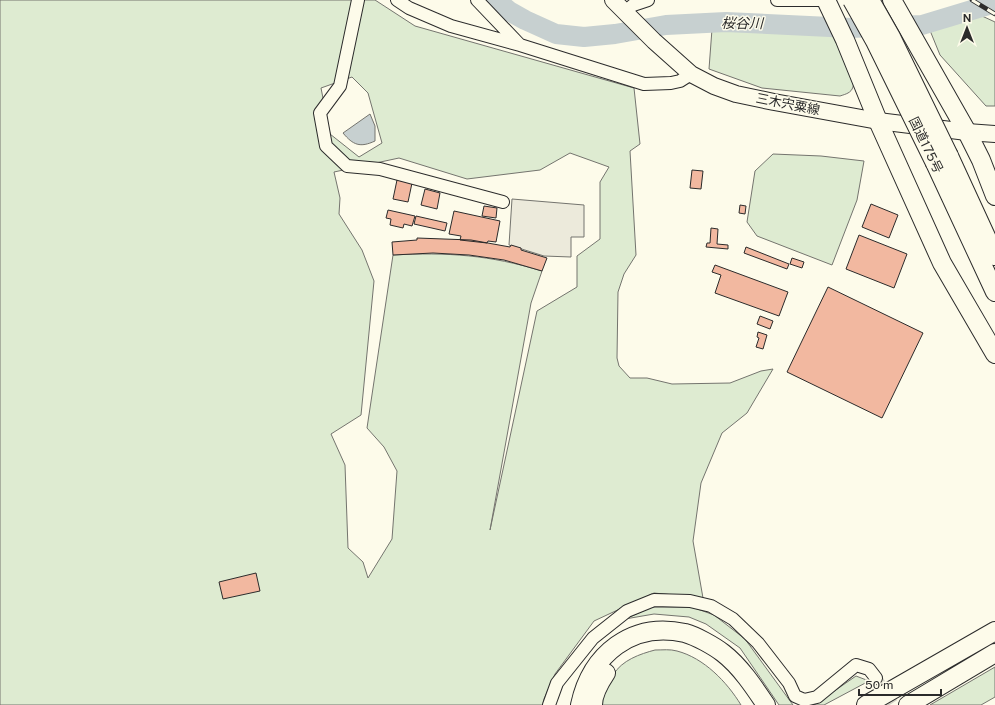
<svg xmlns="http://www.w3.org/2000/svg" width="995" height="705" viewBox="0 0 995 705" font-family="'Public Sans','Noto Sans JP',sans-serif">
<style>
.green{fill:#deebd1;stroke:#74746e;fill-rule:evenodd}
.parking{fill:#eceadb;stroke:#74746e}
.water{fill:#c7d0d0;stroke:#74746e}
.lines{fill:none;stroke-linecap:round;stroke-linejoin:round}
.river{stroke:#c7d0d0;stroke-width:20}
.building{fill:#f2b8a0;stroke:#2b2b2b}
.minor-tunnel{stroke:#d3d1c4;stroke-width:12;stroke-dasharray:12 6;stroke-linecap:butt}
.minor-casing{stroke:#2b2b2b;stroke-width:14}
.major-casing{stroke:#2b2b2b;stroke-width:18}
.highway-casing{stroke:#2b2b2b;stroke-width:20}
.minor{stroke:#fdfbea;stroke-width:12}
.major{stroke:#fdfbea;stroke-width:16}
.highway{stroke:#fdfbea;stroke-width:18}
.rail-casing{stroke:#2b2b2b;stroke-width:4.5}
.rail{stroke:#fdfbea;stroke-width:3;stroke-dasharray:9;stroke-linecap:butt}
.highway-bridge-casing{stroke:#2b2b2b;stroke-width:20;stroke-linecap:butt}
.highway-bridge{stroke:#fdfbea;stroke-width:18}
.labels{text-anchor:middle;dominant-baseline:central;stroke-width:3;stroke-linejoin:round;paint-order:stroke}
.street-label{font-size:13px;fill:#2b2b2b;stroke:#fdfbea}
.water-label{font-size:14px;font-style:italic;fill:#2b2b2b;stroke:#fdfbea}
</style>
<rect width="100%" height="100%" fill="#fdfbea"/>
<!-- green -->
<path class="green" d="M 0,0 L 375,0 L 415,26 L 634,88 L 640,144 L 630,151 L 636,255 L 624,274 L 618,292 L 617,358 L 619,366 L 630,378 L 647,378 L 672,384 L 730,383 L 761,371 L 773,369 L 747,413 L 722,433 L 701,483 L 693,541 L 703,598 L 654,593 L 594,621 L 555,674 L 544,699 L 544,705 L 0,705 ZM 352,77 L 368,93 L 382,143 L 359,157 L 330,134 L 321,88 ZM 570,153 L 609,167 L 600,182 L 600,239 L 577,256 L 577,287 L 537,311 L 490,530 L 531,303 L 542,271 C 490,255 447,252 393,255 L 367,428 L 384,447 L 397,471 L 392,539 L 368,578 L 363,562 L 348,548 L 345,465 L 331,434 L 361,415 L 374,281 L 362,250 L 339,214 L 340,198 L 334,172 L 399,158 L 467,179 L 540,170 Z
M 982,16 L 995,22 L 995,106 L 986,106 L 940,55 L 929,28 Z
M 762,28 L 834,33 C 838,43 856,79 853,87 C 851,93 846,94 840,96 L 762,88 L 709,69 L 712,29 Z
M 773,154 L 821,156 L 864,161 L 857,200 L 832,265 L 757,236 L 747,222 L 755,171 Z
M 652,607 L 692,607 L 714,615 L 745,639 L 793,705 L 779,705 L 740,648 L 706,624 L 689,617 L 654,614 L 625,619 Z
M 655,650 C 663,650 670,649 677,651 C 704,658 727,682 741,705 L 601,705 L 601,700 C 605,692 608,683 613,675 C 622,660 640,654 655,650 Z
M 995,667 L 995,697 L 981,705 L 930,705 Z
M 856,676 L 869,681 L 824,705 L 814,705 Z"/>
<!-- parking -->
<path class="parking" d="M 512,199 L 584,205 L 584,237 L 571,237 L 571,257 L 544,256 L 509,245 Z"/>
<!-- water -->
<path class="water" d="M 370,114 L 375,126 L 375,141 C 360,148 353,145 343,133 Z"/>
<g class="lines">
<!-- river -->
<path class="river" d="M 496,0 L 509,11 L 525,20 L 556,34 L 584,37 L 615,34 L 666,25 L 726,22 L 851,28 L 922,25 L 995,3"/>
</g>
<!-- building -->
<path class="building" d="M 692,170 L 703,171 L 701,189 L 690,188 Z
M 397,180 L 412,183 L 408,202 L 393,199 Z
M 425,189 L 440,193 L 437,209 L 421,205 Z
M 871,204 L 898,215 L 889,238 L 862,227 Z
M 740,205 L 746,206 L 745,214 L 739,213 Z
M 484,206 L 497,208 L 496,218 L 482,216 Z
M 388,210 L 415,216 L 412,226 L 404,224 L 403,228 L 390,225 L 391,219 L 386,218 Z
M 454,211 L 500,221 L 496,242 L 488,241 L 487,243 L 460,240 L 461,236 L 449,234 Z
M 416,216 L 447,223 L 445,231 L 414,224 Z
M 711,228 L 718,229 L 717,244 L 728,245 L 728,249 L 706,247 L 707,243 L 710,243 Z
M 859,235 L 907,254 L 894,288 L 846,269 Z
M 417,238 L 471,240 L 510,247 L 511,245 L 521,248 L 521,250 L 547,258 L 542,271 L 504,260 L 469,255 L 433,253 L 393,255 L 392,242 L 417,240 Z
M 746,247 L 789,264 L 787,269 L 744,253 Z
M 792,258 L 804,262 L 802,268 L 790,264 Z
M 715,265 L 788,292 L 779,316 L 715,293 L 721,275 L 712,272 Z
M 828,287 L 923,333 L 882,418 L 787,372 Z
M 760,316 L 773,321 L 770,329 L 757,324 Z
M 758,332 L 767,335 L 763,349 L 756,347 L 759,338 L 757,337 Z
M 256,573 L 260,591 L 223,599 L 219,582 Z"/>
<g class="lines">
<!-- minor-tunnel -->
<path class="minor-tunnel" d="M 876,678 L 893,705"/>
<defs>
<path id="minor" d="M 358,0 L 340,86 L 320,113 L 326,146 L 347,166 L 380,169 L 503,202
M 397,0 L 409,8 L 451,26 L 520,45 L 644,84 L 671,83 L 680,81 L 691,74
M 477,0 L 519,44
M 777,0 L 822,0
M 625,12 L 633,5 L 648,0
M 549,705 L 557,683 L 593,638 L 627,611 L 654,600 L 690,601 L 711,606 L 733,619 L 758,643 L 789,683 L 795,696 L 804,700 L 817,697 L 856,665 L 869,669 L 876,678"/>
<path id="major" d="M 613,0 L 654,41 L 691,74 L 714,86 L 736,94 L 774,102 L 878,121 L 967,132 L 995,134"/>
<path id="highway" d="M 826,0 L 845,40 L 878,121 L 942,263 L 995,354
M 892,0 L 967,132 L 981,160 L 995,196
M 949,156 L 995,256
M 935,163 L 995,292
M 580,705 C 591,654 632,621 685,633 C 696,636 714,646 723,653 C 740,666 754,687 766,705
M 593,705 C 593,694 600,682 606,673
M 866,705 L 995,631
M 908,705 L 995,653"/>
</defs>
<!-- minor casing -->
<use href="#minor" class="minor-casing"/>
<!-- major casing -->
<use href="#major" class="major-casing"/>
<!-- highway casing -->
<use href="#highway" class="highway-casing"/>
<!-- minor -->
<use href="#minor" class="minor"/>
<!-- major -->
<use href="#major" class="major"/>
<!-- highway -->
<use href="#highway" class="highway"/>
<defs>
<path id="rail" d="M 972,0 L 995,14"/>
</defs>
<!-- rail casing -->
<use href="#rail" class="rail-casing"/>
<!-- rail -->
<use href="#rail" class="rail"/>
<defs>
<path id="highway-bridge" d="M 852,0 L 875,41 L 935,163
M 870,0 L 891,37 L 949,156"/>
</defs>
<!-- highway-bridge casing -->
<use href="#highway-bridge" class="highway-bridge-casing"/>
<!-- highway-bridge -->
<use href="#highway-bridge" class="highway-bridge"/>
</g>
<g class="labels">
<!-- street labels -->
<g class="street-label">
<text transform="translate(788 104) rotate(11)">三木宍粟線</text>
<text transform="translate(926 145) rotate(64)">国道175号</text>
</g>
<!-- water labels -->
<g class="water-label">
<text transform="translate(742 23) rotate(1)">桜谷川</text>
</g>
</g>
<!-- north arrow -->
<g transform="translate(967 28)" stroke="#fdfbea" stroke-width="3" paint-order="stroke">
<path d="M0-3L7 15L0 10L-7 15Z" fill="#2b2b2b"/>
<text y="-6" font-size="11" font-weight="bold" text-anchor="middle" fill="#2b2b2b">N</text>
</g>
<!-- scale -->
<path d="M859 689v6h82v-6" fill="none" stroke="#2b2b2b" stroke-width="2"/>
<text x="865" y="689" font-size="12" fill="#2b2b2b" stroke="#fdfbea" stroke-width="3" paint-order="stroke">50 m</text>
</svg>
